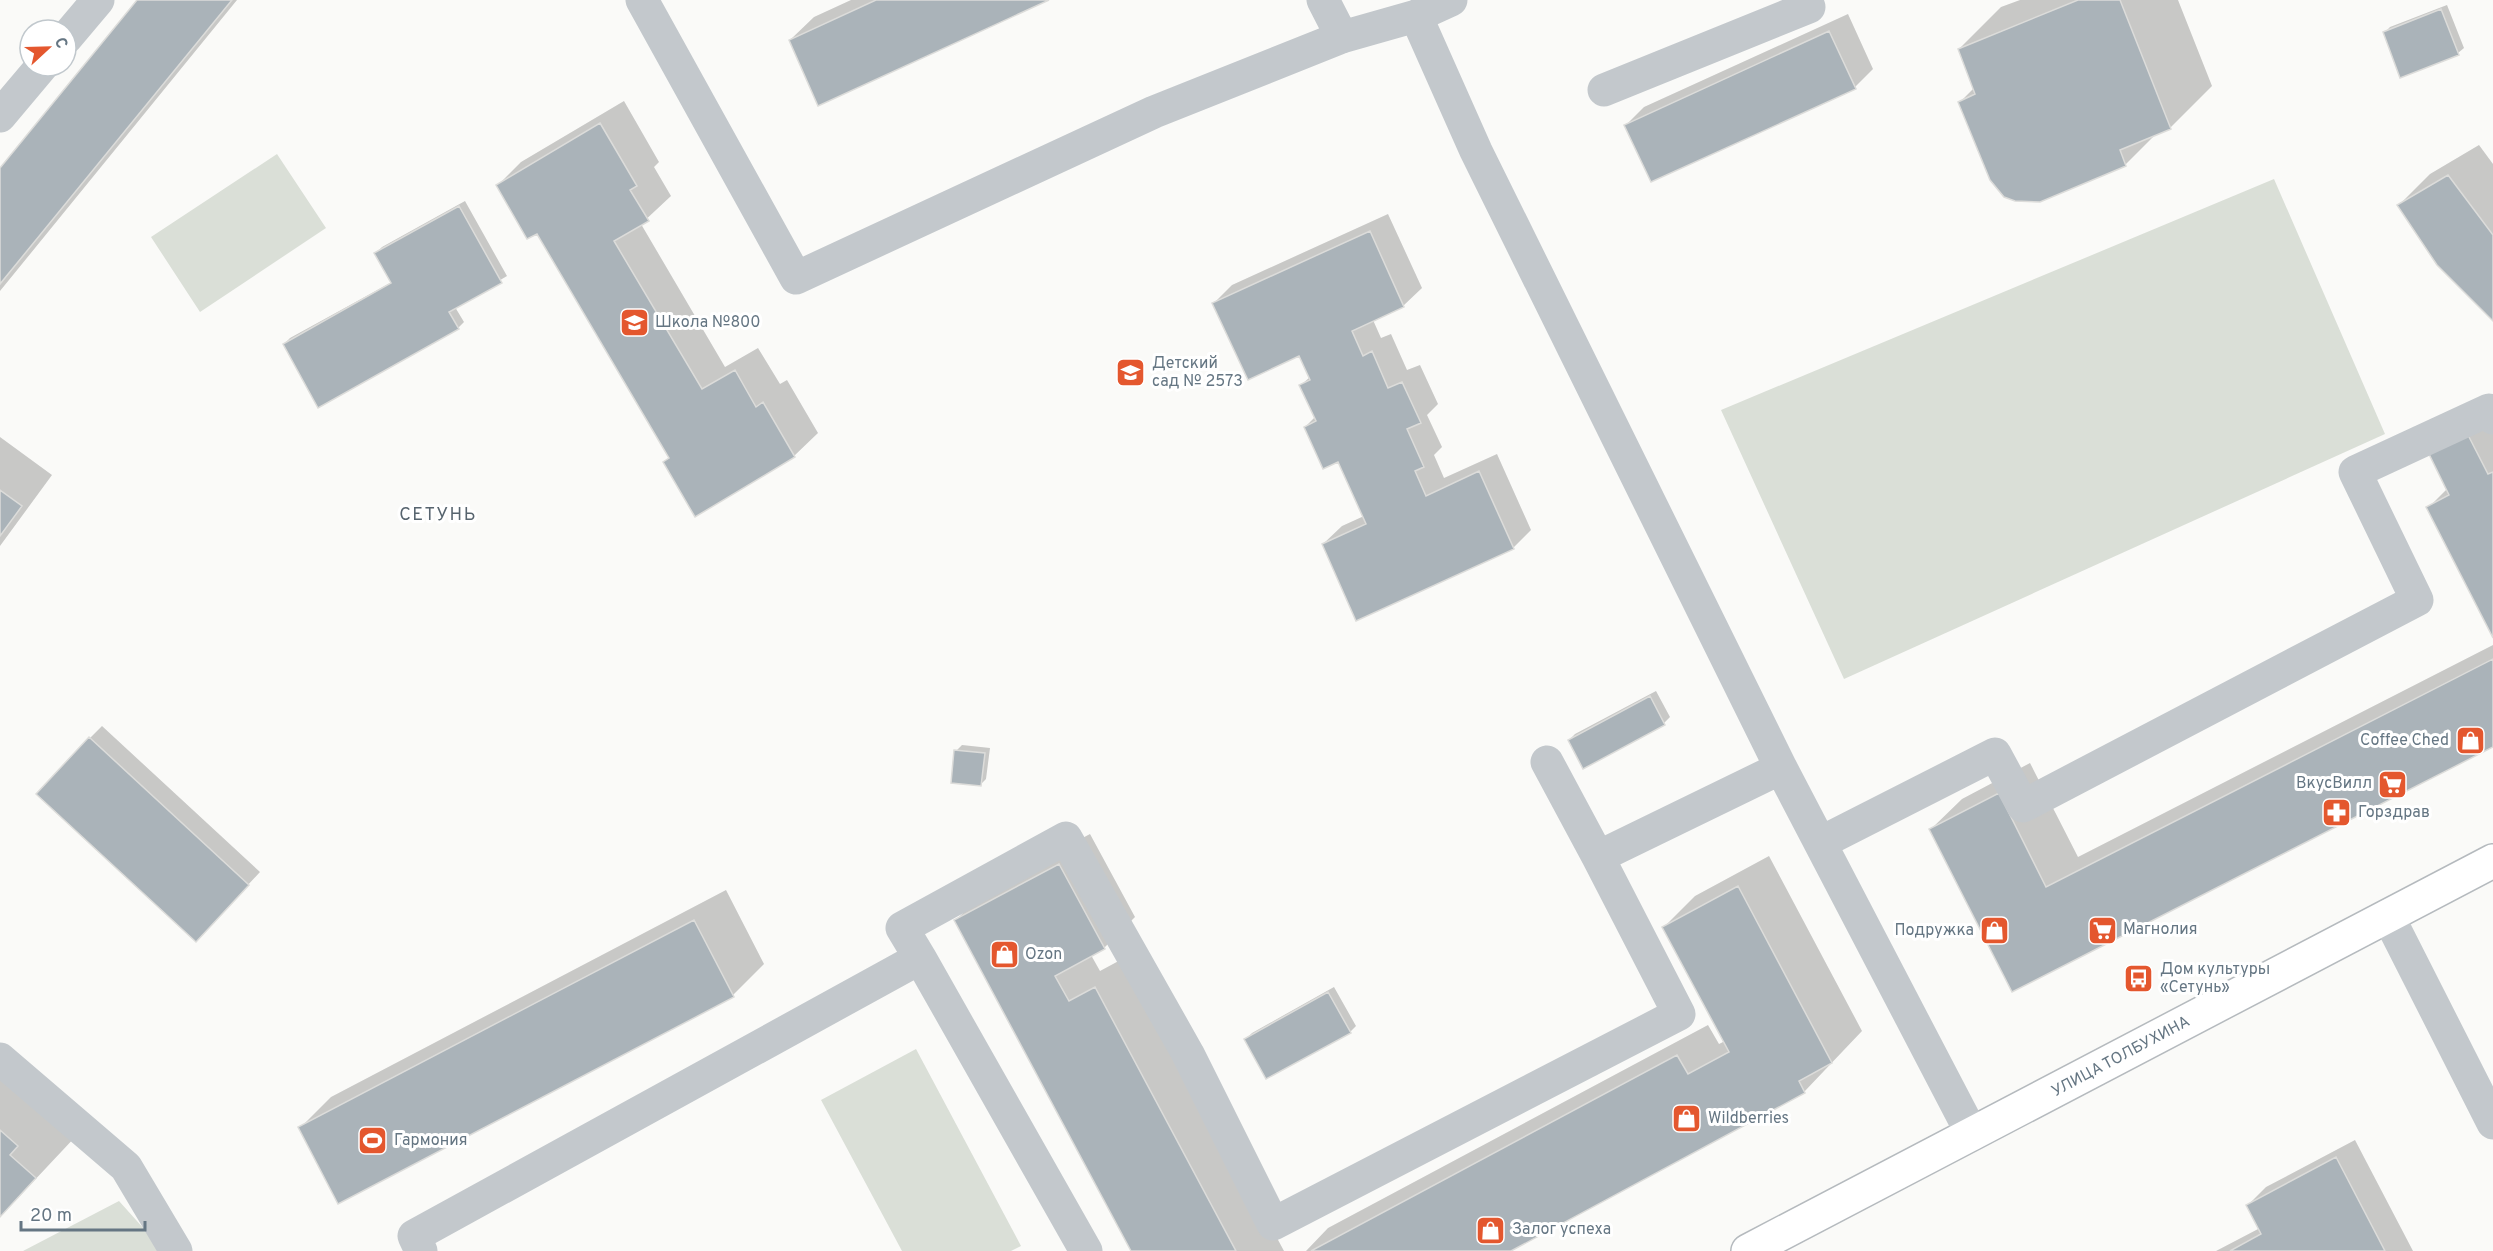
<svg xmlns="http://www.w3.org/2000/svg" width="2493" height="1251" viewBox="0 0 2493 1251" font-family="Overpass,sans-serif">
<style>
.green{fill:#dadfd7}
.shadow{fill:#0003}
.building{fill:#aab3b9;stroke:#dcdcda;stroke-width:1.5}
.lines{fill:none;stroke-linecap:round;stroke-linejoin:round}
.major-casing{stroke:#b5babe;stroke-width:36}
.minor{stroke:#c3c8cc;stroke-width:33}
.major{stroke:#fff;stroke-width:33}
.labels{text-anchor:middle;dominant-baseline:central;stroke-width:6;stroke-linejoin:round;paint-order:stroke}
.poi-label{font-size:16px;fill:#657683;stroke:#fff;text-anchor:start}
.street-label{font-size:16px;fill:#657683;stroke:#fff}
.neighbourhood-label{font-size:18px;letter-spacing:1.5px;fill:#57646e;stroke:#fff}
</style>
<rect width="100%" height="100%" fill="#fafaf8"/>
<!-- green -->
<path class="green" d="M 277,154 L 326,228 L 200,312 L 151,237 Z
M 2274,179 L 2385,434 L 1844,679 L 1721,410 Z
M 916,1049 L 1021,1246 L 1011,1251 L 902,1251 L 821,1100 Z
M 119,1201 L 154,1240 L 159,1251 L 23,1251 Z"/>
<!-- shadow -->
<path class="shadow" d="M 139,0 L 237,0 L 0,291 L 0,171 Z
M 851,0 L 1046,0 L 790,40 L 814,17 Z
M 2020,0 L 2178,0 L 2212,86 L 2170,128 L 2157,133 L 2125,165 L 1960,102 L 1974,88 L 1959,49 L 2001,7 Z
M 2447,5 L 2464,48 L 2458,53 L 2401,76 L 2384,33 L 2390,27 Z
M 1848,14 L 1873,69 L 1855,87 L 1626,125 L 1644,107 Z
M 624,101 L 659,162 L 654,167 L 671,196 L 641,224 L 725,367 L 758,348 L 780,384 L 787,380 L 818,433 L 794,456 L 696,515 L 670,457 L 537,231 L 498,185 L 521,162 Z
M 2479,145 L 2493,164 L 2493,319 L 2399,205 L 2430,174 Z
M 465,201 L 507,276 L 455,307 L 464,322 L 458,328 L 284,344 L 290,338 L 392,282 L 376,253 L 382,247 Z
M 1388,214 L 1422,288 L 1403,306 L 1373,320 L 1381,338 L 1391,334 L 1407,370 L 1420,365 L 1438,404 L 1427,415 L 1442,447 L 1434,455 L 1444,478 L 1497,454 L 1531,530 L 1513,548 L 1323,544 L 1342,526 L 1364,516 L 1339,460 L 1305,427 L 1315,417 L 1301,385 L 1310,377 L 1300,354 L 1214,303 L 1232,285 Z
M 2493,408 L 2493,634 L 2428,508 L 2448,488 L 2462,423 Z
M 0,437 L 52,475 L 0,546 Z
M 2493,645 L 2493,745 L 2012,990 L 1930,830 L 1962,799 L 2030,763 L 2078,857 Z
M 1656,691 L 1670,717 L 1664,723 L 1584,767 L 1569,740 L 1575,734 Z
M 102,726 L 260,872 L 208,928 L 90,738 Z
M 962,745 L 990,748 L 986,779 L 980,785 L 956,751 Z
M 1090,834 L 1135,917 L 1104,948 L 1091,955 L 1100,971 L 1126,957 L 1284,1251 L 1132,1251 L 956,920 L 987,889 Z
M 1769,856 L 1862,1031 L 1804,1092 L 1507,1251 L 1306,1251 L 1328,1228 L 1708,1025 L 1719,1044 L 1725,1041 L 1664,927 L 1695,896 Z
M 726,890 L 764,964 L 733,995 L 339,1202 L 300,1128 L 331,1097 Z
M 1334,987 L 1356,1026 L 1350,1032 L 1246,1039 L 1252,1033 Z
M 0,1049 L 77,1135 L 0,1217 Z
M 2355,1140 L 2413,1251 L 2216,1251 L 2260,1228 L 2248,1205 L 2266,1187 Z"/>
<!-- building -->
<path class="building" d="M 137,0 L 232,0 L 0,284 L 0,168 Z
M 876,0 L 1049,0 L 818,106 L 789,40 Z
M 2078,0 L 2120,0 L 2171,129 L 2120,150 L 2126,166 L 2040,202 L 2015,201 L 2004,197 L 1990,180 L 1958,102 L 1975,94 L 1958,49 Z
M 2441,9 L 2459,55 L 2400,78 L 2383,32 Z
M 1829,31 L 1856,89 L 1651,182 L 1624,125 Z
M 600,123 L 637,186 L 630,190 L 649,221 L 614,241 L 702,389 L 735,370 L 756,407 L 763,402 L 795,457 L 695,517 L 663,462 L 669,458 L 537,234 L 527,239 L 496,185 Z
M 2448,175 L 2493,235 L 2493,321 L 2437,265 L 2397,205 Z
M 459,206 L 502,283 L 449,312 L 459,329 L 318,408 L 283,344 L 391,283 L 374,253 Z
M 1370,231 L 1404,307 L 1352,331 L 1363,356 L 1372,351 L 1388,388 L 1402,382 L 1421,423 L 1407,429 L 1424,467 L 1415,471 L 1426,496 L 1479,471 L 1514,549 L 1356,621 L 1322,544 L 1366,524 L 1338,462 L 1323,469 L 1304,427 L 1316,421 L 1299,385 L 1310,380 L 1299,356 L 1248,380 L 1212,303 Z
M 2468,435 L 2488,474 L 2493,472 L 2493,638 L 2426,507 L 2449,495 L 2429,454 Z
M 0,490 L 22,506 L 0,536 Z
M 2493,659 L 2493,747 L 2012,992 L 1929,829 L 1999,793 L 2046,887 Z
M 1650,696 L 1665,725 L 1583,769 L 1568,740 Z
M 89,737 L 249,885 L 196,942 L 36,794 Z
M 954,750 L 985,753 L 981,786 L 951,783 Z
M 1059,864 L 1105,949 L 1055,976 L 1069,1001 L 1095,987 L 1236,1251 L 1131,1251 L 954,920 Z
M 1059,864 L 1105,949 L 1055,976 L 1069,1001 L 1095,987 L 1236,1251 L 1131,1251 L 954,920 Z
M 1738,886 L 1832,1063 L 1799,1081 L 1805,1093 L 1511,1251 L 1311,1251 L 1677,1055 L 1688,1074 L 1729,1052 L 1662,927 Z
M 1738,886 L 1832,1063 L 1799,1081 L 1805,1093 L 1511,1251 L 1311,1251 L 1677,1055 L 1688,1074 L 1729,1052 L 1662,927 Z
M 694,920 L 734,997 L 338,1204 L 298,1127 Z
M 1328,992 L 1351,1033 L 1266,1079 L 1244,1039 Z
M 0,1130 L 18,1146 L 10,1155 L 36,1178 L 0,1217 Z
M 2336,1157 L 2385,1251 L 2230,1251 L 2261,1234 L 2246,1205 Z"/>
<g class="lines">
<defs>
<path id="major" d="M 1748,1251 L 2493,861"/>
</defs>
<!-- major casing -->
<use href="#major" class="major-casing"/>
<!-- minor -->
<path class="minor" d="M 642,0 L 796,278 L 1154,112 L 1342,37 L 1416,16 L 1451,0
M 1323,0 L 1342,37
M 66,38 L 98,0
M 1604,90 L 1809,7 L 1806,0
M 0,116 L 42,66
M 1547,762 L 1598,857
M 1781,768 L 1972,1134
M 1822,842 L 1995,754 L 2023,806 L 2417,600 L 2355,472 L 2489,410 L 2493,418
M 2388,916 L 2493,1123
M 920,958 L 1086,1251
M 0,1059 L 126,1167 L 176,1251
M 421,1251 L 414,1236 L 920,958 L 902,928 L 1066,838 L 1188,1054 L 1273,1224 L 1679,1014 L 1598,857 L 1781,768 L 1476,151 L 1416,16"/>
<!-- major -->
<use href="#major" class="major"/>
</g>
<!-- icons -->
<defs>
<symbol id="school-square" viewBox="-11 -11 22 22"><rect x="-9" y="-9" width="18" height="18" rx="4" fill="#e4572e" stroke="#fff"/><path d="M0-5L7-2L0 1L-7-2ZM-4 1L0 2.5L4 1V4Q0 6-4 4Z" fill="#fff"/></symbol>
<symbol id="shop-square" viewBox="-11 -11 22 22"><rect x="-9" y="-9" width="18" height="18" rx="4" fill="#e4572e" stroke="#fff"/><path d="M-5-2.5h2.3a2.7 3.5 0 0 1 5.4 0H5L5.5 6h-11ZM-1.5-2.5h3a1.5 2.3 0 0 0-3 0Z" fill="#fff"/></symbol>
<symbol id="supermarket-square" viewBox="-11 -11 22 22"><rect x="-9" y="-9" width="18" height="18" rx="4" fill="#e4572e" stroke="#fff"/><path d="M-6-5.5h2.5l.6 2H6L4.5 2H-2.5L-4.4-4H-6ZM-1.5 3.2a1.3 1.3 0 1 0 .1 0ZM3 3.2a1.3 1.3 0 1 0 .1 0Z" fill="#fff"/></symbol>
<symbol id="pharmacy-square" viewBox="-11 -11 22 22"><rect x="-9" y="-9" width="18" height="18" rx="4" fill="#e4572e" stroke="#fff"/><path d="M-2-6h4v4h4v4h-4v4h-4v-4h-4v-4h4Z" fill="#fff"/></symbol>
<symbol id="bus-square" viewBox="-11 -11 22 22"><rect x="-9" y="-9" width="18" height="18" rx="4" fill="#e4572e" stroke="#fff"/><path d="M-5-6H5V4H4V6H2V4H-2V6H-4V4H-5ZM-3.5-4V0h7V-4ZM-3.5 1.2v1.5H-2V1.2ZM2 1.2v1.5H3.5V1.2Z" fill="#fff"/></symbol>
<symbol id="stadium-square" viewBox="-11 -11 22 22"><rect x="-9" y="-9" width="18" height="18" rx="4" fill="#e4572e" stroke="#fff"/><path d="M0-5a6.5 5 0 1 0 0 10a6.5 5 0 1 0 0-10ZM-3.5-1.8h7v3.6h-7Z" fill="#fff"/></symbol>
</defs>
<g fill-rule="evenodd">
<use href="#school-square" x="618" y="306" width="33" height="33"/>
<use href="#school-square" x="1114" y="356" width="33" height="33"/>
<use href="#shop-square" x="2454" y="724" width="33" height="33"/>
<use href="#supermarket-square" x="2376" y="768" width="33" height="33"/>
<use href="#pharmacy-square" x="2320" y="796" width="33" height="33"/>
<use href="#supermarket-square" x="2086" y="914" width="33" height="33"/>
<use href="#shop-square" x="1978" y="914" width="33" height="33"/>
<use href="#shop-square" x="988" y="938" width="33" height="33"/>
<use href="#bus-square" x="2122" y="962" width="33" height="33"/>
<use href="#shop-square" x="1670" y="1102" width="33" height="33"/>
<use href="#stadium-square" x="356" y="1124" width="33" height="33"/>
<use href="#shop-square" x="1474" y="1214" width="33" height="33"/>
</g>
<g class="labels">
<!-- poi labels -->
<g class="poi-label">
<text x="655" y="323">Школа №800</text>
<text x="1152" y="364">Детский<tspan x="1152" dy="18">сад № 2573</tspan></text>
<text x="2449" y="741" text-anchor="end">Coffee Ched</text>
<text x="2372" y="784" text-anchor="end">ВкусВилл</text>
<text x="2358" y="813">Горздрав</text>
<text x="2123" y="930">Магнолия</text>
<text x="1974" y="931" text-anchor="end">Подружка</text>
<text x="1025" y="955">Ozon</text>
<text x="2160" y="970">Дом культуры<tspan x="2160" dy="18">«Сетунь»</tspan></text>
<text x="1708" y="1119">Wildberries</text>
<text x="394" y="1141">Гармония</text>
<text x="1512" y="1230">Залог успеха</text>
</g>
<!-- street labels -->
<g class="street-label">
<text transform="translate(2121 1057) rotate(-28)">УЛИЦА ТОЛБУХИНА</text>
</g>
<!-- neighbourhood labels -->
<g class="neighbourhood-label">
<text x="438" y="515">СЕТУНЬ</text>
</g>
</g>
<!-- north arrow -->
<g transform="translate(48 48) rotate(68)"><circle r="28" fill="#ffffff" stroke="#c1c8cd" stroke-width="1.5"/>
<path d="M0-4.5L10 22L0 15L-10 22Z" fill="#e4572e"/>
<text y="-9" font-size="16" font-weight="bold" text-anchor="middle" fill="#657683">С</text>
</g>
<!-- scale -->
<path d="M21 1221v9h124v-9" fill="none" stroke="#657683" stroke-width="3"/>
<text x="30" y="1221" font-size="18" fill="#657683" stroke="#ffffff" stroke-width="4.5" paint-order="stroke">20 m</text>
</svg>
